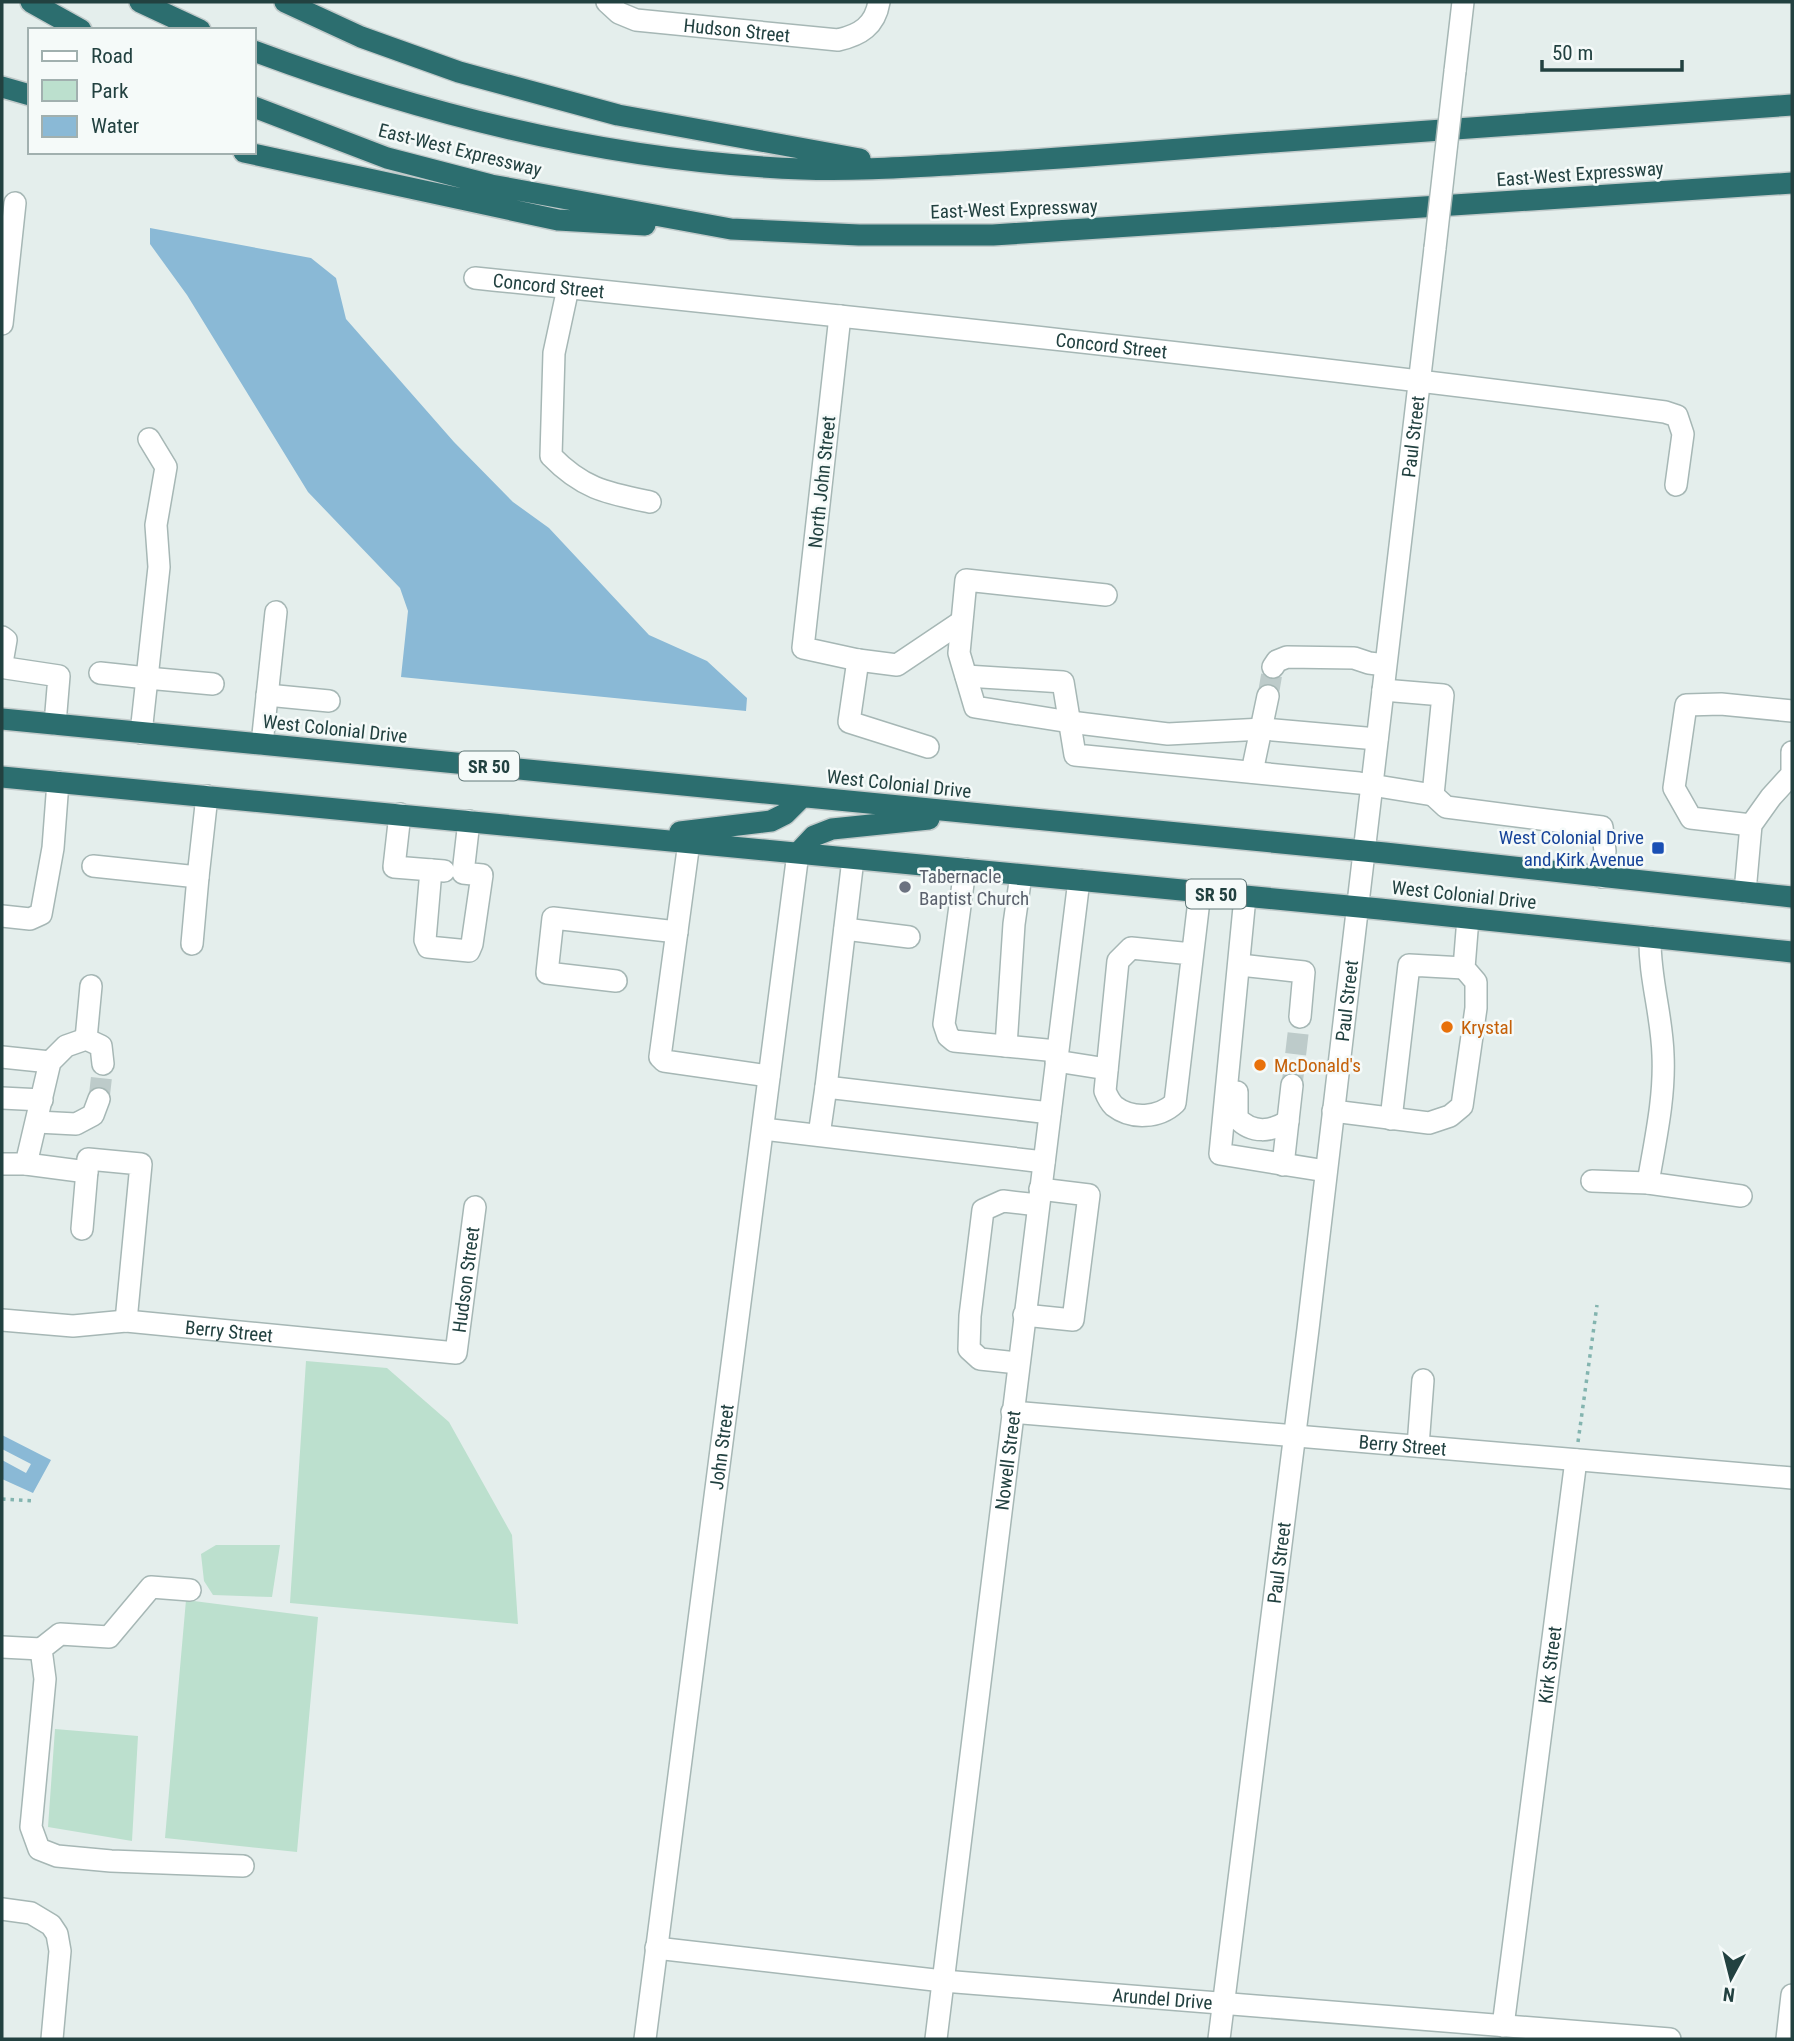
<svg xmlns="http://www.w3.org/2000/svg" width="1794" height="2041" viewBox="0 0 1794 2041" font-family="'Roboto Condensed',sans-serif">
<style>
.green{fill:#bce0ce}
.water{fill:#8ab9d6}
.lines{fill:none;stroke-linecap:round;stroke-linejoin:round}
.minor-tunnel{stroke:#bdcbca;stroke-width:21;stroke-dasharray:21 10;stroke-linecap:butt}
.minor-casing{stroke:#a6b7b5;stroke-width:24}
.highway-casing{stroke:#c1caca;stroke-width:24}
.path{stroke:#83b4af;stroke-width:3.5;stroke-dasharray:3.5 5;stroke-linecap:butt}
.minor{stroke:#fff;stroke-width:21}
.highway{stroke:#2c6e6f;stroke-width:21}
.minor-bridge-casing{stroke:#a6b7b5;stroke-width:24;stroke-linecap:butt}
.minor-bridge{stroke:#fff;stroke-width:21}
.transit-dot{fill:#1a4fb4;stroke:#f5faf9;stroke-width:2.5}
.worship-dot{fill:#6b7280;stroke:#f5faf9;stroke-width:2.5}
.food-dot{fill:#e8710a;stroke:#f5faf9;stroke-width:2.5}
.labels{text-anchor:middle;dominant-baseline:central;stroke-width:5;stroke-linejoin:round;paint-order:stroke}
.shield{fill:#f5faf9;stroke:#617878;stroke-width:2}
.shield-label{font-size:18px;font-weight:bold;fill:#224140}
.street-label{font-size:19px;fill:#224140;stroke:#f5faf9}
.transit-label{font-size:19px;fill:#164399;stroke:#f5faf9;text-anchor:end}
.worship-label{font-size:19px;fill:#5b616d;stroke:#f5faf9;text-anchor:start}
.food-label{font-size:19px;fill:#c56008;stroke:#f5faf9;text-anchor:start}
</style>
<rect width="100%" height="100%" fill="#e4eeec"/>
<!-- green -->
<path class="green" d="M 306,1361 L 387,1368 L 449,1422 L 512,1535 L 518,1624 L 290,1603 Z
M 216,1545 L 280,1545 L 272,1597 L 213,1595 L 204,1581 L 201,1554 Z
M 186,1600 L 318,1617 L 297,1852 L 165,1838 Z
M 55,1729 L 138,1736 L 132,1841 L 48,1827 Z"/>
<!-- water -->
<path class="water" d="M 150,228 L 311,258 L 336,278 L 346,319 L 454,442 L 513,502 L 549,528 L 649,635 L 707,661 L 747,698 L 746,711 L 401,677 L 408,611 L 400,588 L 308,492 L 187,295 L 150,244 Z
M 2,1435 L 51,1460 L 33,1493 L 2,1479 L 2,1460 L 26,1473 L 31,1464 L 2,1449 Z"/>
<g class="lines">
<!-- minor-tunnel -->
<path class="minor-tunnel" d="M 1268,696 L 1273,667
M 1292,1085 L 1300,1017
M 99,1099 L 103,1064"/>
<defs>
<g id="minor">
<path id="s1" d="M 607,2 L 619,13 L 636,20 L 838,40 C 860,35 875,26 879,2"/>
<path d="M 1455,71 L 1463,2"/>
<path id="s2" d="M 475,278 C 872,319 1269,360 1665,412 L 1677,416 L 1683,434 L 1676,485"/>
<path d="M 568,288 L 554,353 L 551,456 C 583,489 607,493 650,502"/>
<path d="M 840,316 L 803,648 L 858,660 L 897,665 L 961,622"/>
<path d="M 2,324 L 15,203"/>
<path d="M 1106,595 L 966,580 L 959,653 L 975,707 L 1070,722 L 1168,734 L 1263,729 L 1377,739"/>
<path d="M 2,637 L 6,640 L 2,663"/>
<path d="M 858,660 L 849,722 L 928,747"/>
<path d="M 2,664 L 6,668 L 59,676 L 55,724"/>
<path d="M 1273,667 L 1277,661 L 1287,657 L 1354,658 L 1369,663 L 1385,665"/>
<path d="M 100,673 L 147,678 L 159,567 L 156,525 L 166,467 L 149,439"/>
<path d="M 966,676 L 1063,682 L 1075,755 L 1359,783 L 1433,795"/>
<path d="M 1383,690 L 1443,695 L 1433,795 L 1446,807 L 1602,827 L 1605,851 L 1602,877"/>
<path d="M 267,695 L 329,701"/>
<path d="M 141,733 L 147,678 L 213,684"/>
<path d="M 262,744 L 276,612"/>
<path d="M 1252,772 L 1268,696"/>
<path d="M 400,814 L 394,867 L 444,871"/>
<path d="M 1751,825 L 1691,818 L 1674,788 L 1686,705 L 1721,704 L 1792,711"/>
<path d="M 689,842 L 660,1057 L 664,1061 L 769,1076"/>
<path d="M 93,866 L 198,877 L 207,796"/>
<path d="M 965,869 L 944,1024 L 948,1036 L 954,1041 L 1057,1051"/>
<path d="M 431,870 L 425,940 L 428,947 L 469,951 L 472,944 L 482,875 L 463,873 L 469,821"/>
<path d="M 1745,892 L 1751,825 L 1771,797 L 1792,774 L 1792,752"/>
<path d="M 1245,897 L 1220,1154 L 1326,1171"/>
<path d="M 2,916 L 30,919 L 41,914 L 53,848 L 58,782"/>
<path d="M 845,929 L 909,937"/>
<path d="M 1650,937 C 1649,977 1662,1015 1663,1055 C 1665,1098 1655,1141 1648,1183 L 1741,1196"/>
<path d="M 192,944 L 198,877"/>
<path d="M 1192,954 L 1131,948 L 1118,961 L 1105,1091 C 1107,1096 1110,1102 1114,1106 C 1132,1120 1159,1118 1175,1103 L 1200,892"/>
<path d="M 1240,965 L 1304,972 L 1300,1017"/>
<path d="M 616,981 L 547,973 L 553,918 L 677,932"/>
<path d="M 86,1039 L 91,986"/>
<path d="M 1006,1046 L 1014,924 L 1021,875"/>
<path d="M 2,1057 L 50,1062"/>
<path d="M 1056,1061 L 1107,1069"/>
<path d="M 826,1087 L 853,859"/>
<path d="M 1237,1092 L 1237,1118 C 1252,1134 1271,1132 1288,1121"/>
<path d="M 2,1098 L 42,1100"/>
<path d="M 1333,1111 L 1429,1123 L 1450,1116 L 1462,1106 L 1476,1008 L 1476,982 L 1464,968 L 1468,918"/>
<path d="M 1391,1119 L 1409,965 L 1464,968"/>
<path d="M 37,1122 L 76,1124 L 93,1115 L 99,1099"/>
<path d="M 763,1129 L 1044,1162"/>
<path d="M 819,1135 L 826,1087 L 1050,1113"/>
<path d="M 2,1164 L 26,1164 L 50,1062 L 66,1046 L 86,1039 L 101,1046 L 103,1064"/>
<path d="M 26,1164 L 87,1172"/>
<path d="M 1283,1165 L 1292,1085"/>
<path d="M 1592,1181 L 1648,1183"/>
<path d="M 82,1229 L 88,1159 L 141,1164 L 126,1321"/>
<path d="M 1024,1315 L 1073,1320 L 1089,1195 L 1040,1189"/>
<path id="s3" d="M 2,1320 L 73,1326 L 126,1321 L 456,1353 L 475,1207"/>
<path d="M 1018,1363 L 980,1359 L 969,1349 L 970,1316 L 983,1210 L 1003,1201 L 1038,1205"/>
<path id="s4" d="M 1012,1412 L 1792,1478"/>
<path d="M 1418,1446 L 1423,1380"/>
<path d="M 190,1590 L 151,1587 L 109,1637 L 60,1634 L 41,1649 L 45,1679 L 31,1827 L 39,1849 L 57,1856 L 111,1861 L 243,1866"/>
<path d="M 2,1647 L 41,1649"/>
<path d="M 2,1909 L 31,1913 L 51,1925 L 57,1934 L 60,1951 L 52,2039"/>
<path id="s5" d="M 656,1948 L 943,1981 L 1670,2039"/>
<path id="s6" d="M 1503,2026 L 1576,1460"/>
<path id="s7" d="M 645,2039 L 798,853"/>
<path id="s8" d="M 936,2039 L 1079,880"/>
<path id="s9" d="M 1219,2039 L 1308,1329 L 1435,248"/>
<path d="M 1787,2039 L 1792,1995"/>
</g>
<path id="highway" d="M 31,2 L 81,30
M 140,2 L 200,30
M 285,2 L 361,37 L 459,72 L 618,115 L 860,159
M 254,51 C 428,116 615,162 802,169 C 856,171 911,167 966,164 C 1054,159 1143,152 1231,145 C 1418,131 1605,118 1792,105
M 2,87 L 30,95
M 254,107 L 387,158 L 491,185 L 731,229 L 859,235 L 993,235 L 1792,183
M 244,152 L 558,220 L 645,225
M 2,719 L 1385,853 L 1792,897
M 2,777 L 1380,909 L 1792,952
M 680,832 L 771,821 L 785,814 L 802,797
M 798,853 L 814,836 L 832,829 L 929,819"/>
</defs>
<!-- minor casing -->
<use href="#minor" class="minor-casing"/>
<!-- highway casing -->
<use href="#highway" class="highway-casing"/>
<!-- path -->
<path class="path" d="M 1578,1442 L 1597,1305
M 2,1499 L 34,1501"/>
<!-- minor -->
<use href="#minor" class="minor"/>
<!-- highway -->
<use href="#highway" class="highway"/>
<defs>
<path id="minor-bridge" d="M 1435,248 L 1455,71"/>
</defs>
<!-- minor-bridge casing -->
<use href="#minor-bridge" class="minor-bridge-casing"/>
<!-- minor-bridge -->
<use href="#minor-bridge" class="minor-bridge"/>
</g>
<!-- markers -->
<rect class="transit-dot" x="1651" y="841" width="14" height="14" rx="3.5"/>
<circle class="worship-dot" cx="905" cy="887" r="7"/>
<g class="food-dot">
<circle cx="1447" cy="1027" r="7"/>
<circle cx="1260" cy="1065" r="7"/>
</g>
<g class="labels">
<!-- shield labels -->
<g class="shield">
<rect x="459" y="751.5" width="60" height="29" rx="5"/>
<rect x="1186" y="879.5" width="60" height="29" rx="5"/>
</g>
<g class="shield-label">
<text x="489" y="766">SR 50</text>
<text x="1216" y="894">SR 50</text>
</g>
<!-- street labels -->
<g class="street-label">
<text stroke="none"><textPath href="#s1" startOffset="136">Hudson Street</textPath></text>
<text transform="translate(460 150) rotate(14)">East-West Expressway</text>
<text transform="translate(1580 174) rotate(-4)">East-West Expressway</text>
<text transform="translate(1014 209) rotate(-2)">East-West Expressway</text>
<text stroke="none"><textPath href="#s2" startOffset="74">Concord Street</textPath></text>
<text stroke="none"><textPath href="#s2" startOffset="640">Concord Street</textPath></text>
<text stroke="none"><textPath href="#s9" startOffset="1614">Paul Street</textPath></text>
<text transform="translate(822 482) rotate(-84)">North John Street</text>
<text transform="translate(335 729) rotate(6)">West Colonial Drive</text>
<text transform="translate(899 784) rotate(6)">West Colonial Drive</text>
<text transform="translate(1464 895) rotate(6)">West Colonial Drive</text>
<text stroke="none"><textPath href="#s9" startOffset="1046">Paul Street</textPath></text>
<text stroke="none"><textPath href="#s3" startOffset="530">Hudson Street</textPath></text>
<text stroke="none"><textPath href="#s3" startOffset="228">Berry Street</textPath></text>
<text stroke="none"><textPath href="#s4" startOffset="392">Berry Street</textPath></text>
<text stroke="none"><textPath href="#s7" startOffset="597">John Street</textPath></text>
<text stroke="none"><textPath href="#s8" startOffset="583">Nowell Street</textPath></text>
<text stroke="none"><textPath href="#s9" startOffset="480">Paul Street</textPath></text>
<text stroke="none"><textPath href="#s6" startOffset="364">Kirk Street</textPath></text>
<text stroke="none"><textPath href="#s5" startOffset="509">Arundel Drive</textPath></text>
</g>
<!-- transit labels -->
<g class="transit-label">
<text x="1644" y="837">West Colonial Drive<tspan x="1644" dy="22">and Kirk Avenue</tspan></text>
</g>
<!-- worship labels -->
<g class="worship-label">
<text x="919" y="876">Tabernacle<tspan x="919" dy="22">Baptist Church</tspan></text>
</g>
<!-- food labels -->
<g class="food-label">
<text x="1461" y="1027">Krystal</text>
<text x="1274" y="1065">McDonald's</text>
</g>
</g>
<!-- border -->
<rect width="1794" height="2041" fill="none" stroke="#224140" stroke-width="7"/>
<!-- legend -->
<rect x="28" y="28" width="228" height="126" fill="#f5faf9" stroke="#a1b0af" stroke-width="2"/>
<rect x="42" y="51" width="35" height="10" fill="#ffffff" stroke="#a1b0af" stroke-width="2"/>
<text x="91" y="63" font-size="21" fill="#224140">Road</text>
<rect x="42" y="80" width="35" height="21" fill="#bce0ce" stroke="#a1b0af" stroke-width="2"/>
<text x="91" y="98" font-size="21" fill="#224140">Park</text>
<rect x="42" y="116" width="35" height="21" fill="#8ab9d6" stroke="#a1b0af" stroke-width="2"/>
<text x="91" y="133" font-size="21" fill="#224140">Water</text>
<!-- north arrow -->
<g transform="translate(1731 1978) rotate(187)" stroke="#f5faf9" stroke-width="5" paint-order="stroke">
<path d="M0-5L12 26L0 18L-12 26Z" fill="#224140"/>
<text y="-10" font-size="19" font-weight="bold" text-anchor="middle" fill="#224140">N</text>
</g>
<!-- scale -->
<path d="M1542 60v10h140v-10" fill="none" stroke="#224140" stroke-width="3.5"/>
<text x="1552" y="60" font-size="21" fill="#224140" stroke="#f5faf9" stroke-width="5" paint-order="stroke">50 m</text>
</svg>
